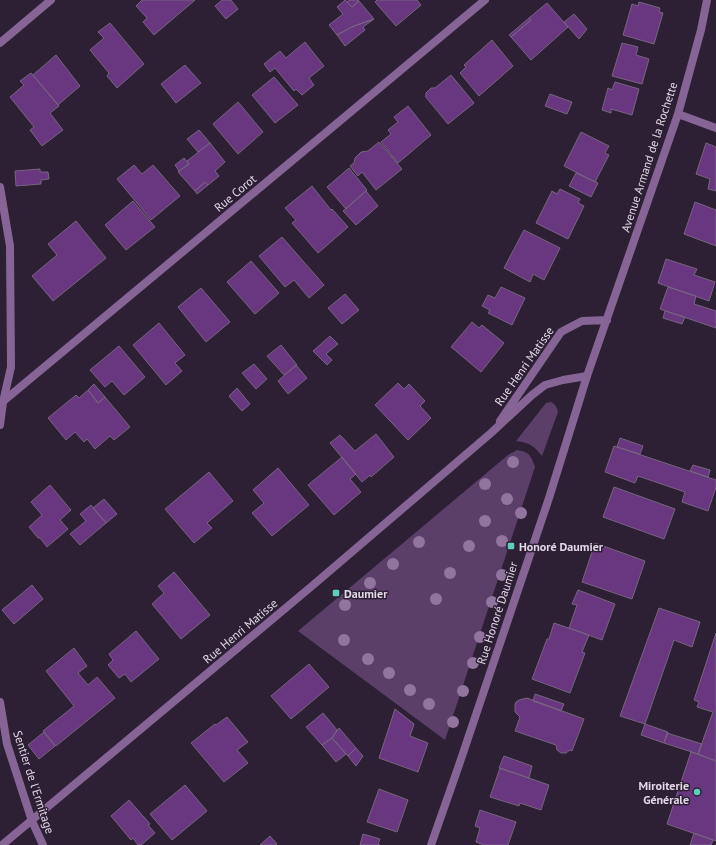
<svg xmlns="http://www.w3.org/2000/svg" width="716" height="845" viewBox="0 0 716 845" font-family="'PT Sans',sans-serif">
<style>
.green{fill:#5b3f69}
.building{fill:#69377f;stroke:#76657f}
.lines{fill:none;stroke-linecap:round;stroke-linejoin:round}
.pedestrian{stroke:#866596;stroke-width:8}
.minor{stroke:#866596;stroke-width:8}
.tree{fill:#91759f}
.poi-dot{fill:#5dceb9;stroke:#2d1f34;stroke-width:1.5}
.labels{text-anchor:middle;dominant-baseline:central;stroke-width:3;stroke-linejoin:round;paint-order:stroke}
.street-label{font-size:12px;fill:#e2d8e7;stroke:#2d1f34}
.poi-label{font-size:12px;font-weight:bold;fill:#e2d8e7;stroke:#2d1f34;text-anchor:start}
</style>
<rect width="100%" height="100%" fill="#2d1f34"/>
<!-- green -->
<path class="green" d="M 551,402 C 556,405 557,407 558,412 L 542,456 C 533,445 530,443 516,441 L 546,403 Z
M 517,450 C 529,452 531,455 535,467 L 445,740 L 298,631 L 508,455 Z"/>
<!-- building -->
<path class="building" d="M 142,0 L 195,0 L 154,35 L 143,22 L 147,18 L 136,6 Z
M 222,0 L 231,0 L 238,9 L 226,19 L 215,6 Z
M 345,0 L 352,7 L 359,1 L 374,19 L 354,26 L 337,35 L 329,25 L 343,14 L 337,7 Z
M 349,0 L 358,0 L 359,1 L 352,7 L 347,2 Z
M 377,0 L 417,0 L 421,5 L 396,26 L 375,2 Z
M 639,2 L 660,8 L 659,12 L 663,13 L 654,44 L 623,35 L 632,4 L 638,6 Z
M 547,3 L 568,27 L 531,60 L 511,37 L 531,20 L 529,18 Z
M 574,14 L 587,29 L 579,39 L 564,22 Z
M 529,18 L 531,20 L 511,37 L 509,35 Z
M 374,19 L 363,27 L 365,30 L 345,46 L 337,35 L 354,26 Z
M 110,23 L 144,64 L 117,88 L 107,76 L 109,73 L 90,50 L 104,38 L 98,32 Z
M 492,40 L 513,66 L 479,96 L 460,73 L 466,67 L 464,65 Z
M 305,42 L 324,66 L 309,78 L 314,85 L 302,95 L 296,89 L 294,91 L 275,68 L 270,72 L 264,64 L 280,51 L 286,58 Z
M 622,43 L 638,47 L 636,55 L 649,59 L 642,84 L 612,76 Z
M 56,55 L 80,86 L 58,105 L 33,75 Z
M 185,65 L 201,83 L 176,103 L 161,84 Z
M 31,73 L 59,106 L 50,113 L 63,130 L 42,146 L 30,130 L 34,127 L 10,97 L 24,85 L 20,81 Z
M 451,75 L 474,103 L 448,124 L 425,96 L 426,96 L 426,93 L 431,88 L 435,88 Z
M 274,77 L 298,105 L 275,123 L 252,95 Z
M 615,82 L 639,89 L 632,115 L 611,109 L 611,113 L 602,110 L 608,88 L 612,90 Z
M 550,94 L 572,102 L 567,114 L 545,106 Z
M 238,102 L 263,132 L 238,154 L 213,124 Z
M 408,106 L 431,135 L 398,163 L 381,142 L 391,134 L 388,130 L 398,122 L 394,117 Z
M 199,130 L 210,143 L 198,152 L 187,139 Z
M 581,132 L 609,146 L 605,153 L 609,155 L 595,182 L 564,166 Z
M 379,142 L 402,169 L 376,190 L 362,172 L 358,176 L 350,166 L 354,163 L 355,158 L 361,152 L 368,151 Z
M 210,143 L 225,162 L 215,171 L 219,176 L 208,185 L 205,182 L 195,191 L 178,172 L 189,164 L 187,161 Z
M 706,143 L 716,147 L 716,191 L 708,189 L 710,179 L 696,174 Z
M 184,158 L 189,164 L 179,171 L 175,165 Z
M 134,165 L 142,174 L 153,165 L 180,196 L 151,220 L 117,179 Z
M 349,168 L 367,190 L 346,209 L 327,187 Z
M 40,169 L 40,172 L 48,172 L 49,179 L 41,180 L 41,184 L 16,186 L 15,171 Z
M 576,173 L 598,183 L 591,197 L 569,186 Z
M 205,182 L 208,185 L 197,194 L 195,191 Z
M 312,186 L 331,210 L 332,209 L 348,227 L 318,253 L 292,223 L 296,220 L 285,208 Z
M 560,189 L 580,199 L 578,203 L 584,206 L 568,239 L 536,223 L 552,191 L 557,194 Z
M 366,191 L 378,206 L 356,225 L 343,211 Z
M 133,201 L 155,227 L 126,250 L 105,225 Z
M 695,202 L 716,210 L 716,246 L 684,234 Z
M 76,221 L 106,258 L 53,301 L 32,276 L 57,255 L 48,244 Z
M 524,230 L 560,248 L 544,280 L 533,274 L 530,282 L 504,268 Z
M 282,237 L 324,285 L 309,298 L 294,280 L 285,287 L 259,256 Z
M 666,259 L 697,269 L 694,275 L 715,282 L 709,301 L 658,283 Z
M 251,261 L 279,293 L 255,314 L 227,282 Z
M 501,287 L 525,298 L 512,325 L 488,313 L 490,310 L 482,306 L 488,295 L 495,298 Z
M 668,287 L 696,296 L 694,304 L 716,311 L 716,328 L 660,309 Z
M 201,288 L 230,322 L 206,342 L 178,307 Z
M 345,294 L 359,310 L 342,324 L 328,308 Z
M 665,311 L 685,317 L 682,324 L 663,318 Z
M 472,322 L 479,328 L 482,325 L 504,343 L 481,372 L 451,347 Z
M 159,323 L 185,355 L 175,363 L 182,371 L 166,385 L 133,345 Z
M 330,336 L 338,344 L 326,354 L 332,360 L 327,365 L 313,351 Z
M 281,345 L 297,365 L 284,375 L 267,356 Z
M 119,346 L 145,377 L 124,395 L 112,381 L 105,387 L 90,370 Z
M 254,364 L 267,379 L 256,389 L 242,373 Z
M 296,365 L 307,378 L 288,394 L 278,381 Z
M 398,383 L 404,389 L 409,384 L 425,401 L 420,406 L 431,418 L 408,440 L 375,405 Z
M 94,384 L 105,397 L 98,403 L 88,390 Z
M 237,388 L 250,404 L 242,411 L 229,396 Z
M 88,390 L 98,403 L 105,397 L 130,427 L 114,440 L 110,436 L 95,449 L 87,439 L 84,442 L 75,432 L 66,440 L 48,418 L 76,395 L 79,398 Z
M 376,434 L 394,457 L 371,477 L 370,475 L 362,482 L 330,443 L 340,435 L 355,451 Z
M 620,438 L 643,446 L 640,454 L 617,447 Z
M 614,446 L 716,480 L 716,487 L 708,511 L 682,502 L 685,492 L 638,476 L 635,483 L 605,472 Z
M 342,457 L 356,474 L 350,479 L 361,492 L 334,515 L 308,485 Z
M 693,465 L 710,470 L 708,477 L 690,471 Z
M 278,468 L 309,505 L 272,536 L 252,513 L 264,503 L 253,490 Z
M 209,472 L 233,501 L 207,523 L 212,528 L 194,543 L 165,509 Z
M 50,485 L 71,510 L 60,520 L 68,529 L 47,547 L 40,538 L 38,538 L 29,527 L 42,515 L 31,502 Z
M 614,487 L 675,509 L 664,539 L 603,517 Z
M 104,499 L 117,514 L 106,523 L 93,508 Z
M 91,505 L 106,523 L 80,545 L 70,534 L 86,521 L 80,514 Z
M 595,543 L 645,561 L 632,599 L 582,582 Z
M 174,572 L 210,615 L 181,639 L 152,604 L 164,593 L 158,586 Z
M 32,585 L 43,599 L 14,624 L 2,610 Z
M 578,590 L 615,604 L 602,640 L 569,628 L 577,605 L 572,604 Z
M 659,608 L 700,622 L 692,647 L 674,640 L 645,724 L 620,716 Z
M 554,623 L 589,635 L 582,652 L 585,653 L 570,693 L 532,679 L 547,639 L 549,639 Z
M 136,631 L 159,659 L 131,682 L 125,674 L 119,678 L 108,665 L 113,660 L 109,654 Z
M 716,633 L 716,761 L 698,754 L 713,712 L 697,707 L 699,702 L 694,700 Z
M 74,648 L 87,666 L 78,673 L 88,685 L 97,677 L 115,698 L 56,746 L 43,731 L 74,706 L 46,671 Z
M 309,664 L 329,687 L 291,719 L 271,696 Z
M 535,694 L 564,704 L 561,711 L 533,701 Z
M 527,698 L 584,719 L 572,751 L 570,750 L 566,753 L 561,753 L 557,750 L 556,745 L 515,731 L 520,717 L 515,712 L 515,705 L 516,702 L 519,700 Z
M 395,709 L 414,724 L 410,736 L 428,743 L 418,772 L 379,758 Z
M 323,713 L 337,730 L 332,738 L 322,745 L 306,727 Z
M 227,717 L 248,742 L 237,750 L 248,763 L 224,782 L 191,743 L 215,724 L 216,725 Z
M 645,724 L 668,732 L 664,743 L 641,735 Z
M 339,728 L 356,748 L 348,756 L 332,738 Z
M 44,732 L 55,746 L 39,759 L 28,745 Z
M 667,733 L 702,744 L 698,754 L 664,743 Z
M 332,738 L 346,754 L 336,762 L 322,745 Z
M 356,748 L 363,756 L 356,766 L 348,756 Z
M 691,752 L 716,761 L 716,841 L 667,824 Z
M 504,756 L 532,766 L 529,778 L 499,768 Z
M 500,768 L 549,785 L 541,810 L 520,803 L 519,806 L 490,797 Z
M 185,785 L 207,811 L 172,840 L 150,814 Z
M 379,789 L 408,800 L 397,832 L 367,822 Z
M 129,800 L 150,824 L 148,825 L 155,833 L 141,845 L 138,845 L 133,838 L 131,840 L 111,816 Z
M 480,810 L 516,822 L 508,845 L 484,845 L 476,842 L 480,828 L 475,826 Z
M 694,833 L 713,840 L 711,845 L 690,845 Z
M 363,834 L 380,839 L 378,844 L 380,845 L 360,845 Z
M 270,836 L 277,844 L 276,845 L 260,845 Z"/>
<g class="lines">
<!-- pedestrian -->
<path class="pedestrian" d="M 0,187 L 10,246 L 11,367 L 3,402 L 0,425
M 0,702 L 7,744 L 32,821 L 43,845"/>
<!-- minor -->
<path class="minor" d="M 0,43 L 51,0
M 678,114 L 716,128
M 0,404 L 485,0
M 500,421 L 561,332 L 582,321 L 607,320
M 2,845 L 312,586 L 491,433 L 532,395 L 545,385 L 563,380 L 587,376
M 431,845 L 459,765 L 549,498 L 587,376 L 678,114 L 701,30 L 707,0"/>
</g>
<!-- trees -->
<g class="tree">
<circle cx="513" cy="462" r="6"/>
<circle cx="485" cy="484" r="6"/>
<circle cx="507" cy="499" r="6"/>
<circle cx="521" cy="513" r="6"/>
<circle cx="485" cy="521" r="6"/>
<circle cx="502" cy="541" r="6"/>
<circle cx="419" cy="542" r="6"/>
<circle cx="469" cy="546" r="6"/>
<circle cx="393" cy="564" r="6"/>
<circle cx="450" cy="573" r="6"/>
<circle cx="502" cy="575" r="6"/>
<circle cx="370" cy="583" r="6"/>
<circle cx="436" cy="599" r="6"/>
<circle cx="492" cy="602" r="6"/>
<circle cx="345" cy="605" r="6"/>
<circle cx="480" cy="637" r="6"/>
<circle cx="344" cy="640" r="6"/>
<circle cx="368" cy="659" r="6"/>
<circle cx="473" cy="663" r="6"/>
<circle cx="389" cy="673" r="6"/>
<circle cx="410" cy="690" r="6"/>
<circle cx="463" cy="691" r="6"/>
<circle cx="429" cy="704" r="6"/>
<circle cx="453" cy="722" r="6"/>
</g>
<!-- markers -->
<g class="poi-dot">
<rect x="507" y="542" width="8" height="8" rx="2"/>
<rect x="332" y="589" width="8" height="8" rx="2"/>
<circle cx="697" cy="792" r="4"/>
</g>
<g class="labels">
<!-- street labels -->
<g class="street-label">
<text transform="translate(649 157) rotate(-72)">Avenue Armand de la Rochette</text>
<text transform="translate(235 193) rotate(-40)">Rue Corot</text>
<text transform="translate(524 366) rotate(-55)">Rue Henri Matisse</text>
<text transform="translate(497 613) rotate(-72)">Rue Honoré Daumier</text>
<text transform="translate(240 631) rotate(-40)">Rue Henri Matisse</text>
<text transform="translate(34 782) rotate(72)">Sentier de l'Ermitage</text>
</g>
<!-- poi labels -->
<g class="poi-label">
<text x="519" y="546">Honoré Daumier</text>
<text x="344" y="593">Daumier</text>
<text x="689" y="785" text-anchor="end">Miroiterie<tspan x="689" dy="14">Générale</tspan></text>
</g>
</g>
</svg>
